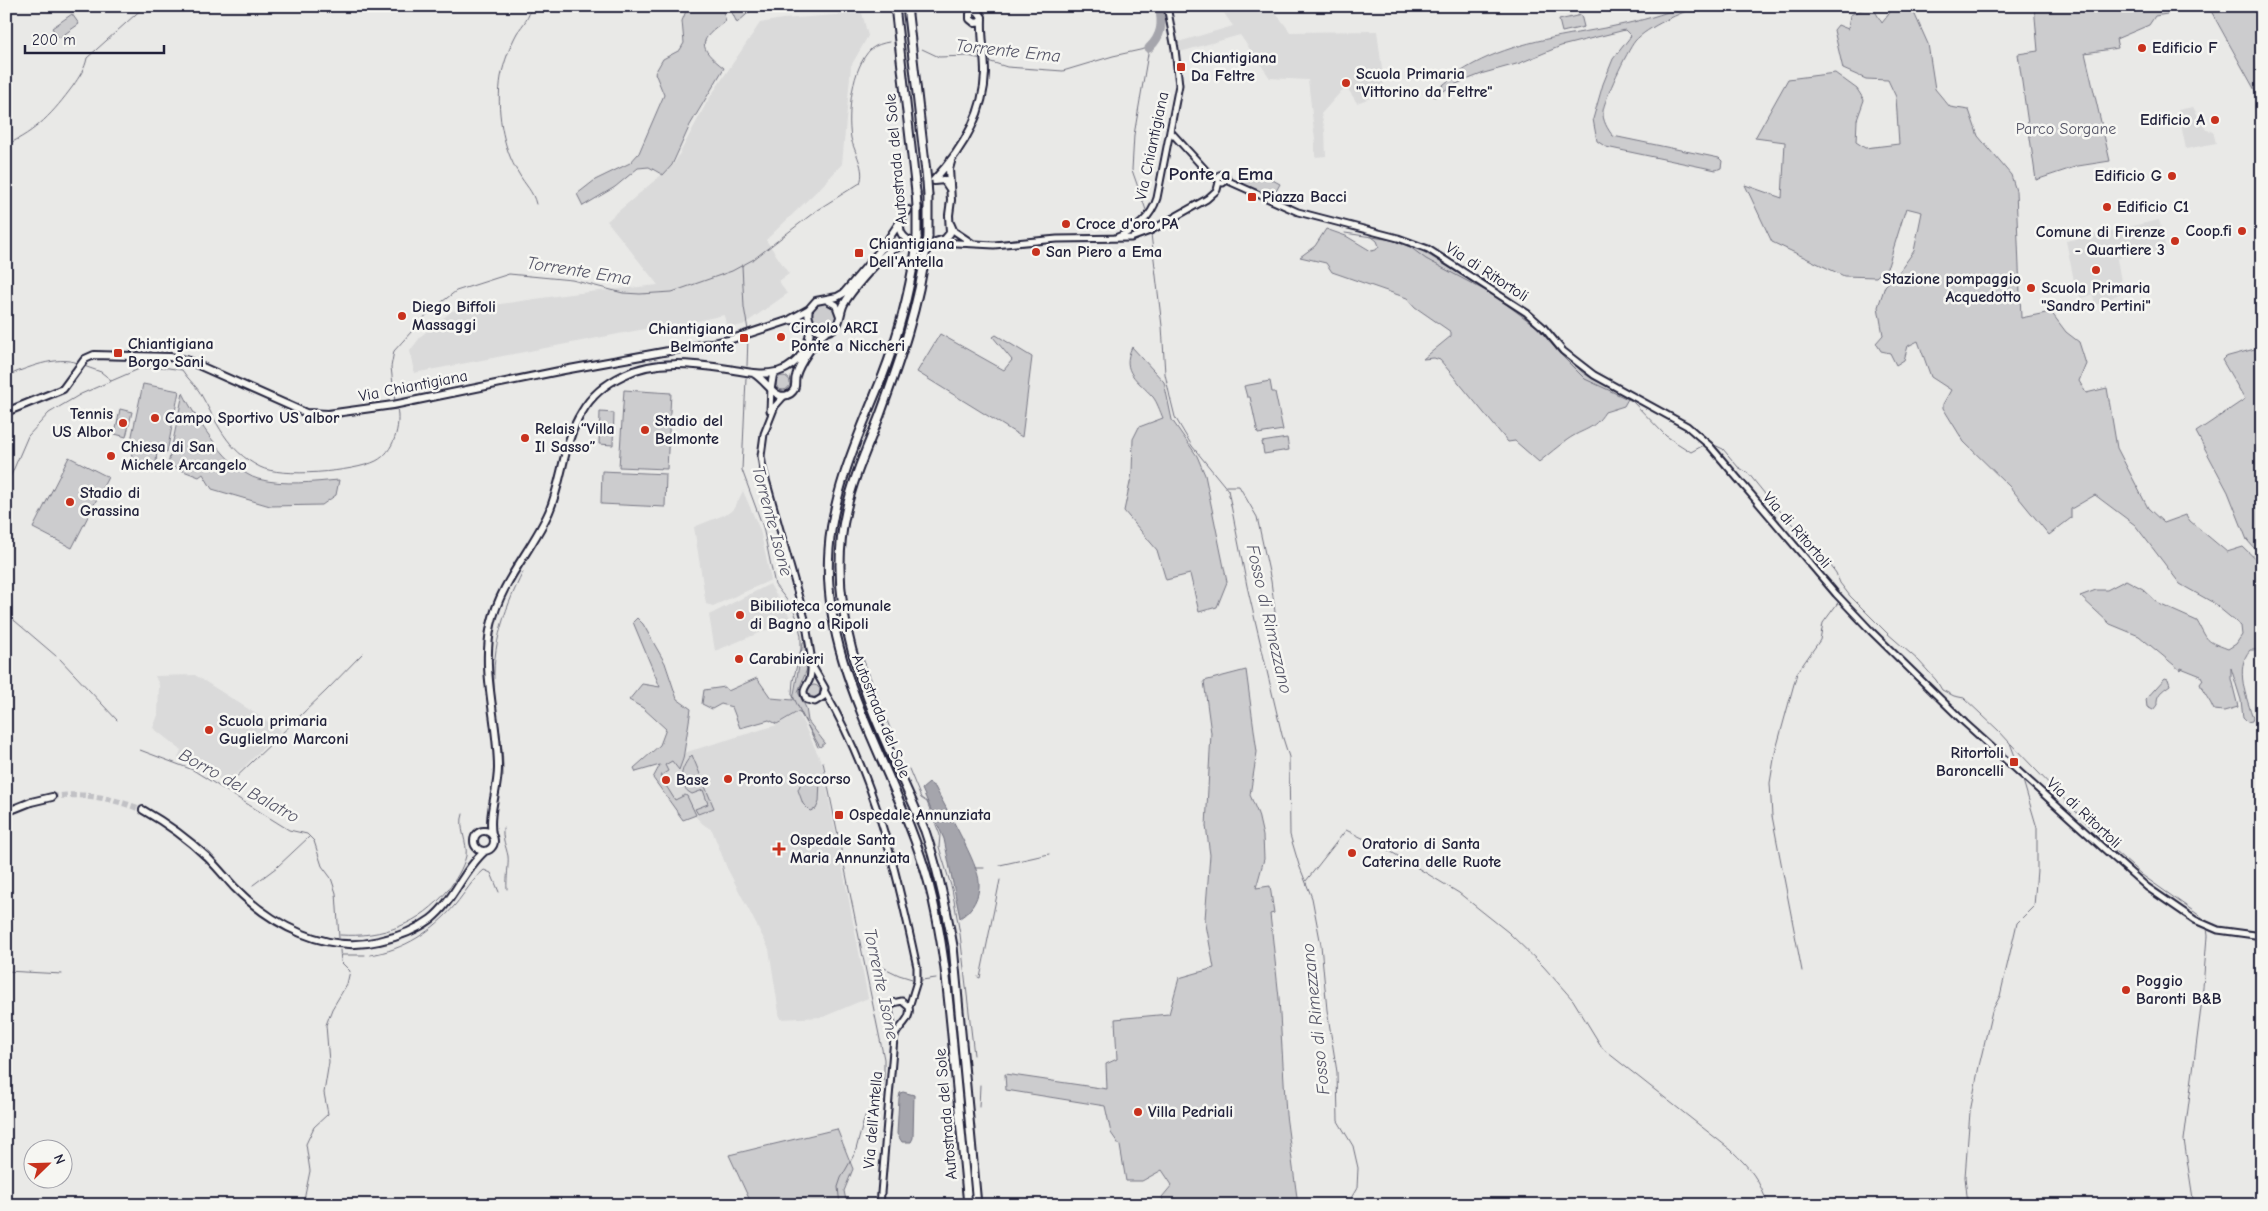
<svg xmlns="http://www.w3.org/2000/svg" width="2268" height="1211" viewBox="0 0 2268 1211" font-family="'Comic Neue',sans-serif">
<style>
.built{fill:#dadada}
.green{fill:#ccccce;stroke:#777784}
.water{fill:#a5a5ac;stroke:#71717f}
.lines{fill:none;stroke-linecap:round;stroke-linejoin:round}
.stream{stroke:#71717f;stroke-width:1}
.river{stroke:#a5a5ac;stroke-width:9}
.major-tunnel{stroke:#c1c1c5;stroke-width:6;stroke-dasharray:6 3;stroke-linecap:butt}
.minor-casing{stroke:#22223b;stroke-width:9}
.major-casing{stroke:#22223b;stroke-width:10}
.highway-casing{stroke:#22223b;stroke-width:11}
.minor{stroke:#f6f6f2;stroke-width:5}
.major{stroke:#f6f6f2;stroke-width:6}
.highway{stroke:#f6f6f2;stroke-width:7}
.highway-bridge-casing{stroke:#22223b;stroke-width:11;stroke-linecap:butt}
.highway-bridge{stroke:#f6f6f2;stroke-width:7}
.poi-dot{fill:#c8321e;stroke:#f6f6f2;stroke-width:2}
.labels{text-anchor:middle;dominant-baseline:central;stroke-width:5;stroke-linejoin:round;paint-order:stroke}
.poi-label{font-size:16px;font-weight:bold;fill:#22223b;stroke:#f6f6f2;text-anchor:start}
.park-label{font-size:16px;fill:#555567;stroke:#f6f6f2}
.street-label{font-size:16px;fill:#22223b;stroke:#f6f6f2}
.water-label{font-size:18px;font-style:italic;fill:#565668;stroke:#f6f6f2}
.quarter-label{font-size:19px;font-weight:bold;fill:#22223b;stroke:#f6f6f2}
</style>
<rect width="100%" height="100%" fill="#e9e9e7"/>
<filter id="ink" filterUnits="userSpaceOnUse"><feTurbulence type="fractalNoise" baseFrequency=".02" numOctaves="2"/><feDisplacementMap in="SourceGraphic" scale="10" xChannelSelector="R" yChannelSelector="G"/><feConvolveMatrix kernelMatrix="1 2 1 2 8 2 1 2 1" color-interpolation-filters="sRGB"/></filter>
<g filter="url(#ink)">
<!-- built -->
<path class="built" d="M 1219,6 L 1271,6 L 1290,32 L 1377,31 L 1385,92 L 1357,103 L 1346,86 L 1321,114 L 1325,130 L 1326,156 L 1315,157 L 1315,140 L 1308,80 L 1270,78 L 1240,35 L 1180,52 L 1178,42 L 1233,26 Z
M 862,13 L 868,36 L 851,66 L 842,164 L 824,184 L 766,240 L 789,274 L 779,281 L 787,294 L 743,325 L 727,328 L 724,315 L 656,330 L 655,327 L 414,373 L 410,351 L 421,336 L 452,311 L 570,294 L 658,285 L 607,221 L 674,164 L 708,100 L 760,23 L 782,19 Z
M 2193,107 L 2206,130 L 2213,131 L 2216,143 L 2186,149 L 2178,110 Z
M 2159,220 L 2166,249 L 2141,256 L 2138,249 L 2117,259 L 2123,292 L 2096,305 L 2092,295 L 2081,299 L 2074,281 L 2066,241 Z
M 743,491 L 760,530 L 771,580 L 713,606 L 706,604 L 694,527 L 729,513 L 735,507 Z
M 770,584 L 776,595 L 783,602 L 791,620 L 715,651 L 709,615 Z
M 195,675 L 281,730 L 227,784 L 194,764 L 178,758 L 181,750 L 153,728 L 158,715 L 159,685 L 155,676 Z
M 798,712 L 822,763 L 868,998 L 823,1017 L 780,1019 L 769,949 L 727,868 L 712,830 L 703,824 L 695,816 L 683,820 L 653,778 L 669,759 L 690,751 L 777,725 Z"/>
<!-- green -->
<path class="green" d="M 688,6 L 726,6 L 722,9 L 726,21 C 698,40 697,47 724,68 L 690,125 L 672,165 L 663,175 L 649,167 L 638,168 L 615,187 L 583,206 L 577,194 L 595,180 L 630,163 L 639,153 L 664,95 L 655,73 L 663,59 L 680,50 L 684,43 L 682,21 Z
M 729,6 L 756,6 L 737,23 Z
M 1683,6 L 1700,6 C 1682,12 1647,27 1635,41 C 1627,51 1604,100 1603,111 C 1602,120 1608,130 1613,136 L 1719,158 L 1722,161 L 1721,168 L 1716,170 L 1606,147 L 1597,141 L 1593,119 L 1603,84 L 1613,59 L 1631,36 L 1625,30 L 1561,46 L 1520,63 L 1484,73 L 1451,86 L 1435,97 L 1432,95 C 1502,25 1600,42 1683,6 Z
M 1870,6 L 1872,6 L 1882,23 L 1895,6 L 1911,6 L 1928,44 L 1935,89 L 1950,107 L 1969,110 L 1978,136 L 2011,175 L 2016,191 L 2021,318 L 2051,312 L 2066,332 L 2079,342 L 2086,364 L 2079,381 L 2086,393 L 2107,388 L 2117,448 L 2148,508 L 2164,523 L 2186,515 L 2190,521 L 2227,552 L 2243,547 L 2262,565 L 2262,650 L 2250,650 C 2234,668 2247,699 2253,718 L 2252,721 L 2247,722 L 2243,718 L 2241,700 L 2231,668 L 2231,679 L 2238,707 L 2224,711 L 2214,710 C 2210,700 2203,693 2200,684 L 2203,680 L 2201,676 L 2181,668 L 2180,670 L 2139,636 L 2110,624 L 2080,596 L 2096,590 L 2107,590 L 2126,580 L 2143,589 L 2159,604 L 2197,621 C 2209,642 2204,640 2228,649 L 2236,644 L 2242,635 L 2241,626 L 2212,602 L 2180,584 L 2135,525 L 2095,495 L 2071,509 L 2071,518 L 2049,535 L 2010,487 L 1964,442 L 1943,408 L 1943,404 L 1951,390 L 1931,377 L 1918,341 L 1908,346 L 1904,360 L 1896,365 L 1890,353 L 1881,351 L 1876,343 L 1883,335 L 1878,307 L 1885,286 L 1899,272 L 1914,251 L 1922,212 L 1906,208 L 1888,266 L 1876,277 L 1844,276 L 1772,242 L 1745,185 L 1782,198 L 1785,142 L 1755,138 L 1788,79 L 1835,73 L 1857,89 L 1864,100 L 1857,120 L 1856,142 L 1865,148 L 1899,144 L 1896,97 L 1888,80 L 1866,79 L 1843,69 L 1834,30 L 1838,25 L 1848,29 L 1850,15 Z
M 2034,6 L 2166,6 L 2167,14 L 2155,16 L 2149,25 L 2116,39 L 2118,48 L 2085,53 L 2110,161 L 2078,166 L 2036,180 L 2018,54 L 2038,51 Z
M 2220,6 L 2262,6 L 2262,103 L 2211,11 Z
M 72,14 L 79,24 L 59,38 L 52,28 Z
M 1581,15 L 1584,27 L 1562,32 L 1559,20 Z
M 1248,170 L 1254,170 L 1280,184 L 1272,199 L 1240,183 Z
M 1326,229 L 1346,236 L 1371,251 L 1376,250 L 1379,246 L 1377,241 L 1367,233 L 1406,242 L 1419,249 L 1524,314 L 1582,372 L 1591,378 L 1629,397 L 1624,406 L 1605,412 C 1593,431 1584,428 1567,440 C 1558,446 1549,454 1539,462 L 1515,441 L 1508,442 L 1440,360 L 1434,358 L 1423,359 L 1451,336 L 1451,332 L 1415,307 L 1407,298 L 1332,272 L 1326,263 L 1300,257 L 1315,246 Z
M812 315a12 12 0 1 1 24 0a12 12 0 1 1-24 0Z
M 940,334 L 1004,370 L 1012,360 L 993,337 L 996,335 L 1032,357 L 1022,437 L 917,372 Z
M 1132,347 L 1164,382 L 1172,420 L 1197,456 L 1205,475 L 1227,582 L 1217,607 L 1199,612 L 1190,574 L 1166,580 L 1157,550 L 1124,511 L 1132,473 L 1133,439 L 1139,427 L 1163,418 C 1160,411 1157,402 1153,397 C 1138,380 1120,372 1132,347 Z
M 2262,347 L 2262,557 L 2247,540 L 2228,492 L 2196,432 L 2245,399 L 2222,360 L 2225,357 Z
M776 383a7 7 0 1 1 14 0a7 7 0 1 1-14 0Z
M 1270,381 L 1272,392 L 1275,392 L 1283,430 L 1258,434 L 1250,397 L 1247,397 L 1244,386 Z
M 143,384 L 179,391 L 167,452 L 130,445 Z
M 624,390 L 671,393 L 667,469 L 619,467 Z
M 183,393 C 196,419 229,471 258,479 C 284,486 313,482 339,480 L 336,495 L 322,505 L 270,506 L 212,489 L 203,474 L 199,477 L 168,465 Z
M 120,409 L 132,412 L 126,437 L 115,434 Z
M 600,412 L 614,413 L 613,445 L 599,444 Z
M 1287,438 L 1289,450 L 1264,454 L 1262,442 Z
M 133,447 L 157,451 L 156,463 L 131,459 Z
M 69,457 L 108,477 L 72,548 L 33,528 Z
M 602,471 L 666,474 L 665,507 L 601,504 Z
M 637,618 L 643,624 L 665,663 L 677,699 L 691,709 L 683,759 L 679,770 L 672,761 L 665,765 L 668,771 L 660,776 L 675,800 L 685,795 L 687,796 L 696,815 L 683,820 L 653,778 L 660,765 L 636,772 L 634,768 L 660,745 L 666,729 L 643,708 L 629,700 L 642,684 L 660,687 L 633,622 Z
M 805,641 L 807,669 L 798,692 L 806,708 L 808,721 L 825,743 L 820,747 L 799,711 L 777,724 L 769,720 L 740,728 L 732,707 L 721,704 L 712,709 L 702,704 L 704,690 L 725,687 L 728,691 L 757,678 L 771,698 L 793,700 L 803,642 Z
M 1246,670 L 1257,752 L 1250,795 L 1258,814 L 1263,836 L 1264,859 L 1256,888 L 1270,886 L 1274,913 L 1270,914 L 1279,998 L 1286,1115 L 1298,1205 L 1164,1205 L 1162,1197 L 1172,1185 L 1162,1170 L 1142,1181 L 1126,1181 L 1120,1146 L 1111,1133 L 1105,1106 L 1006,1090 L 1005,1074 L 1107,1089 L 1106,1064 L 1117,1059 L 1115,1019 L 1169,1014 L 1179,978 L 1214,968 L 1205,919 L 1210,855 L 1206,826 L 1211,733 L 1204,681 Z
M 2165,678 L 2168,679 L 2170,685 C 2162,691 2156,694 2157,705 L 2153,710 L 2147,707 L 2146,699 Z
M808 691a6 6 0 1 1 12 0a6 6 0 1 1-12 0Z
M 692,755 L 714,808 L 698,814 L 695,809 L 708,804 L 703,790 L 692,794 C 675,785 681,766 692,755 Z
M 812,774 L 820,780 L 819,802 L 816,809 L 810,811 L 803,804 L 798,790 L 803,778 Z
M 837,1129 L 853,1169 L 844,1191 L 847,1205 L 752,1205 L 729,1155 Z"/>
<!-- water -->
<path class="water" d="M 929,783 L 935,787 C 944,805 979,865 979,882 C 980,896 973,910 960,918 L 944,839 L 922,789 Z
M 903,1092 L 914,1095 L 913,1138 L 911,1142 L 902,1142 L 897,1134 L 899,1098 L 900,1093 Z"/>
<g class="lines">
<!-- stream -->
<path class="stream" d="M 531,6 C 530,18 523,24 517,33 C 510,46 504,62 501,77 C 496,107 502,148 519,174 C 525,185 533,191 536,204
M 922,49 L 939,57 L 968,56 L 982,59
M 988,61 L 1007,67 L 1063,71 L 1113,56 L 1149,48 L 1134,135 L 1132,170 L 1147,213
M 6,145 C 37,131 53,113 73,86 C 79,77 85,69 87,58 L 145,6
M 1148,219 L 1151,230
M 1345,233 L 1392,240 L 1410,247 L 1426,259 L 1495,296 L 1537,327 L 1560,354 L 1585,379 L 1632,401 L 1666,436 L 1691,452 L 1704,445
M 1151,234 L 1162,326 L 1165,374 L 1170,397 L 1175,417 L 1192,446 L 1228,490 L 1247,586 L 1282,735 L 1289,757 L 1290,835 L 1299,865 L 1312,898 L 1321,945 L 1327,1010 L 1337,1072 L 1338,1121 L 1353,1146 L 1358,1168 L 1357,1188 L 1347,1205
M 742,265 L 744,307 L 748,330
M 84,366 L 101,372 L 111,380
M 747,366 L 748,337
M 6,376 C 28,368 55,355 78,363
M 746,378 L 742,470 L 763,527 L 775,585 L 793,608 L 798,622 L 801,636 L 801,649 L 793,681 L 792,694 L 818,747
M 395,402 L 391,367 L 394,351 L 429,312 L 456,291 L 509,274 L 572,280 L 623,293 L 640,294 L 672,292 L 732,271 L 754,259 L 817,210 L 860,183 C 866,169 854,152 851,138 C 847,113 852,67 871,49 C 876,45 883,43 889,42
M 1710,443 L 1723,449 L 1738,467 L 1748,473 L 1769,499 L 1805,538 L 1816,545 L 1836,573 L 1840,583 L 1850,596 L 1887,633 L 1919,661 L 1936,680 L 1942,690 L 1954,696 L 1964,698 L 1999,731 L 2010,743 L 2018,764
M 1226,486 L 1239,486 L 1257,517 L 1271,581 L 1276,620
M 6,487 L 28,436 L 49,413 L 59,407 L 81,394 L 139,369 L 162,367 L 182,370 C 187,378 194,384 199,391 C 217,422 226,450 260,467 C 281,478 354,472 376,461 C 394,452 401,426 397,408
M 6,616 L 15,621 L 56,656
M 862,656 L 893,736
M 60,659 L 117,720
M 2011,744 L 2106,843 L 2142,875 L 2203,918 L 2204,922
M 140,750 L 193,770 L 289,830 L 307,834 L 314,841 L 322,866 L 331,878 L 336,893 L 339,938
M 823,762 L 884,1059 L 884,1077 L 881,1093 L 865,1116 L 855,1153 L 841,1178 L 838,1187 L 840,1205
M 909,769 L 921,798 L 927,802 L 940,835 L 939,847 L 952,889 L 960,934 L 974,1055
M 503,776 C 504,750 498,725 495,699 C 490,652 502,614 523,572
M 227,786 L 326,691 L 363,653
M 503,828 C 502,839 506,846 508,856 C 509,864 506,879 507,889
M 1000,865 L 1049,854
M 975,868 L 984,868
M 1306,881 L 1346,830 L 1393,853 L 1459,893 L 1508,932 L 1543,966 L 1573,1000 L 1603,1049 L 1731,1150 C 1751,1169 1759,1179 1768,1205
M 253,885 L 277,867 L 309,837
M 340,935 C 383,938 420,924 448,890 C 455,881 463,868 466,856 C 468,842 458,828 463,814
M 341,955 L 365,955
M 370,955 C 404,950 433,931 455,905 C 465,893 472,880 484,870 L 491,873 L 499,892
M 876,964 L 899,975 L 912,979
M 6,971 L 62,974
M 1802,971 L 1772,816 L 1770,783 L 1775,753 L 1797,673 L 1820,640 L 1823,623 L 1840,600
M 978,977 L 980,978 L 1000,880
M 922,980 L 936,978
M 979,1107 L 980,1085
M 303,1205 L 310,1171 L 306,1144 L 314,1127 L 328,1114 L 324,1093 L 329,1062 L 326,1025 L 332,1009 L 347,984 L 350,971 L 341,962 L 340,950
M 1968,1205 L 1965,1177 L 1970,1112 L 1979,1066 L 1992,1011 L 2000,996 L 2017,923 L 2034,906 L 2037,870 L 2037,828 L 2022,777
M 2194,1205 L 2184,1140 L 2202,1000 L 2207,936 L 2206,928"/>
<!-- river -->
<path class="river" d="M 1149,48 C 1162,36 1163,23 1159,6"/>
<!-- major-tunnel -->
<path class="major-tunnel" d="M 908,210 L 934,180
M 52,797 C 84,792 112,798 143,810"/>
<defs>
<path id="minor" d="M 1170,131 L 1211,176 L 1218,179
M 1218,179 L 1219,175 L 1223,174 L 1226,176 L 1226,180
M 1219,182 L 1223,183 L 1226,180 L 1298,212 L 1398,238 L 1428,249 L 1527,313 L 1543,327 L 1563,351 L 1594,375 L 1687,426 L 1710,446 L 1836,594 L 1871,631 L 1965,723 L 2112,856 L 2147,887 L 2195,920 L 2218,930 L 2262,936
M 951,224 L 954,231 L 972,243
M 1115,238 C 1134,231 1151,218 1157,198 L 1179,85 L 1175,49 L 1167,6
M 939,242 L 994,245 L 1057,239 L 1131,238 L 1150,231 L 1207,199 L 1217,190 L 1219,182
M 784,396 L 775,406 L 764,434 L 761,456 L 763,469 L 805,619 L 813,667 L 825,688 L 823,697 L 815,702 L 807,700 C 801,691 805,688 809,681 C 812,675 811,665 811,659
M 770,411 L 771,387
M 825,692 C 876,780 896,869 917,967 L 917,981 L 909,1007
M 880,1205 L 894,1038 L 889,1009 L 893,1003 L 902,1001 L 909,1007 C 912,1020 898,1026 894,1038"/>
<path id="major" d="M 972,11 L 977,10 L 982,17 L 980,22 L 975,23 L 970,19 L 970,14 L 974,6
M 934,180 C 961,151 984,114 985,73 C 985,55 981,37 982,19
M 934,181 L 944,180 L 950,189
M 901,222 C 898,230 902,236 908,240
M 935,242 L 945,239 L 950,233 L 949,215 L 951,200 L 949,169 L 951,162
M 827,300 L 836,305 L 840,316
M 809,309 C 805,323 820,339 834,328 C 841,323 840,311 844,304 C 851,291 876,263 887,253 C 893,248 901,246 908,244
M 791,319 L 809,309 L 816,301 L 837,297 L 844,293 L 883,247 L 908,210
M 753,373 C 763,378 772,393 779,395 C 784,397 790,395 793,391 C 797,386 794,381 796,376 C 799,364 816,339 826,332
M 771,387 L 773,375 C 777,371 782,371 787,368 C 801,360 813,340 809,323
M 6,412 L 63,389 L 85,359 L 94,355 L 170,357 L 189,361 L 306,413 L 328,414 L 393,405 L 564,370 L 729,340 L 790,320 L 809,321
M 143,810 C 166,823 188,839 207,857 C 217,867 226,878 235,888 C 272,925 326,954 379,941 C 398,937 415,931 431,919 C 454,901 463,870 485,851
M 6,812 L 31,802 L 52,797
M474 841a10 10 0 1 1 20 0a10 10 0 1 1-20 0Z
M 492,835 C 488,813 498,790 498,768 C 498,721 481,673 491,625 C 500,583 532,550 549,512 C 563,479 563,442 582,412 C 591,396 607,383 624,375 C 655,359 694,364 728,369 C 743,371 760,376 776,372"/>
<path id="highway" d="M 895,6 L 916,192
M 907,6 L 927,181
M 928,237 L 928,196
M 917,238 L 917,207
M 926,248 C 919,306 900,360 880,415 C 868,446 853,478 846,511 C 820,625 882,729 925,831 C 938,869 946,907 953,946 L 977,1205
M 916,250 C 909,293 899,334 883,375 C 861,430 833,489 829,549 C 820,670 899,772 929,884 C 943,937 948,992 953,1046 C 958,1099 963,1152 968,1205"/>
</defs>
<!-- minor casing -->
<use href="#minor" class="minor-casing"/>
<!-- major casing -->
<use href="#major" class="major-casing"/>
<!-- highway casing -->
<use href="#highway" class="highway-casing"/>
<!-- minor -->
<use href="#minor" class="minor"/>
<!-- major -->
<use href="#major" class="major"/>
<!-- highway -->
<use href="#highway" class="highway"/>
<defs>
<path id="highway-bridge" d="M 927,181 L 928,196
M 916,192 L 917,207
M 926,248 L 928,237
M 916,250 L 917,238"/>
</defs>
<!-- highway-bridge casing -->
<use href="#highway-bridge" class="highway-bridge-casing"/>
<!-- highway-bridge -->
<use href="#highway-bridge" class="highway-bridge"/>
</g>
</g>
<!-- markers -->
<g class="poi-dot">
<circle cx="2142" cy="48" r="5"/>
<rect x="1176" y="62" width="10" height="10" rx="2.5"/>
<circle cx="1346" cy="83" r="5"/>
<circle cx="2215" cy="120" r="5"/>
<circle cx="2172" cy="176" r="5"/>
<rect x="1247" y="192" width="10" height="10" rx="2.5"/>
<circle cx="2107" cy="207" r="5"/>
<circle cx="1066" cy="224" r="5"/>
<circle cx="2242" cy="231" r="5"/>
<circle cx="2175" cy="241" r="5"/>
<circle cx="1036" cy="252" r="5"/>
<rect x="854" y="248" width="10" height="10" rx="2.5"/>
<circle cx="2096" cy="270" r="5"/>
<circle cx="2031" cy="288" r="5"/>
<circle cx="402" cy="316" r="5"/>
<circle cx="781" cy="337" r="5"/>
<rect x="739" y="333" width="10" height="10" rx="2.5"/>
<rect x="113" y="348" width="10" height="10" rx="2.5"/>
<circle cx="155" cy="418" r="5"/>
<circle cx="123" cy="423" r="5"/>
<circle cx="645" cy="430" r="5"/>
<circle cx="525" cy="438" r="5"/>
<circle cx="111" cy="456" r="5"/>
<circle cx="70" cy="502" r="5"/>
<circle cx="740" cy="615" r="5"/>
<circle cx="739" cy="659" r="5"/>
<circle cx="209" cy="730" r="5"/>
<rect x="2009" y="757" width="10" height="10" rx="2.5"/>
<circle cx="728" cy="779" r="5"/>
<circle cx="666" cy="780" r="5"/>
<rect x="834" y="810" width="10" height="10" rx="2.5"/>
<path d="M776.5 841.5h5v5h5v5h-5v5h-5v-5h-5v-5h5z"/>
<circle cx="1352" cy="853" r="5"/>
<circle cx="2126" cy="990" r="5"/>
<circle cx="1138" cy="1112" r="5"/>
</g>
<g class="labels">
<!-- poi labels -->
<g class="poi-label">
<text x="2152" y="48">Edificio F</text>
<text x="1191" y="58">Chiantigiana<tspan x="1191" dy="18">Da Feltre</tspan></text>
<text x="1356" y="74">Scuola Primaria<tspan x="1356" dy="18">"Vittorino da Feltre"</tspan></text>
<text x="2205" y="120" text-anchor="end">Edificio A</text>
<text x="2162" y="176" text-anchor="end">Edificio G</text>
<text x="1262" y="197">Piazza Bacci</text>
<text x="2117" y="207">Edificio C1</text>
<text x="1076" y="224">Croce d'oro PA</text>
<text x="2232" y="231" text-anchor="end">Coop.fi</text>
<text x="2165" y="232" text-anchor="end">Comune di Firenze<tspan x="2165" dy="18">- Quartiere 3</tspan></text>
<text x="869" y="244">Chiantigiana<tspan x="869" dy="18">Dell'Antella</tspan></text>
<text x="1046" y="252">San Piero a Ema</text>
<text x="2021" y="279" text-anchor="end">Stazione pompaggio<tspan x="2021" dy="18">Acquedotto</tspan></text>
<text x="2096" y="288" text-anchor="middle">Scuola Primaria<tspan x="2096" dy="18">"Sandro Pertini"</tspan></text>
<text x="412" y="307">Diego Biffoli<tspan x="412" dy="18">Massaggi</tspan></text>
<text x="791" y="328">Circolo ARCI<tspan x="791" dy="18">Ponte a Niccheri</tspan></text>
<text x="734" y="329" text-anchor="end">Chiantigiana<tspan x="734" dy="18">Belmonte</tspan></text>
<text x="128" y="344">Chiantigiana<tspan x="128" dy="18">Borgo Sani</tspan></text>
<text x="113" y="414" text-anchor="end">Tennis<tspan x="113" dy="18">US Albor</tspan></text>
<text x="165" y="418">Campo Sportivo US albor</text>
<text x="655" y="421">Stadio del<tspan x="655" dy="18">Belmonte</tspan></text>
<text x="535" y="429">Relais “Villa<tspan x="535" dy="18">Il Sasso”</tspan></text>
<text x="121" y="447">Chiesa di San<tspan x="121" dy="18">Michele Arcangelo</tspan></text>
<text x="80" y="493">Stadio di<tspan x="80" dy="18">Grassina</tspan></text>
<text x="750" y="606">Bibilioteca comunale<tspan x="750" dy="18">di Bagno a Ripoli</tspan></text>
<text x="749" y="659">Carabinieri</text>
<text x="219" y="721">Scuola primaria<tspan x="219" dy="18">Guglielmo Marconi</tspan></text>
<text x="2004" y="753" text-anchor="end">Ritortoli<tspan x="2004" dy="18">Baroncelli</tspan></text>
<text x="738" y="779">Pronto Soccorso</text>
<text x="676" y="780">Base</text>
<text x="849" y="815">Ospedale Annunziata</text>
<text x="790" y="840">Ospedale Santa<tspan x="790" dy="18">Maria Annunziata</tspan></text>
<text x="1362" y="844">Oratorio di Santa<tspan x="1362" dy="18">Caterina delle Ruote</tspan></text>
<text x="2136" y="981">Poggio<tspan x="2136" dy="18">Baronti B&amp;B</tspan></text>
<text x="1148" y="1112">Villa Pedriali</text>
</g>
<!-- park labels -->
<g class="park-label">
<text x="2066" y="129">Parco Sorgane</text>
</g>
<!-- street labels -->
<g class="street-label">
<text transform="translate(1152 146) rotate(-78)">Via Chiantigiana</text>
<text transform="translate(896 159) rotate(-95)">Autostrada del Sole</text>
<text transform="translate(1487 272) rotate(33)">Via di Ritortoli</text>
<text transform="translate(413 386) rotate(-11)">Via Chiantigiana</text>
<text transform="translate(1797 530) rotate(49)">Via di Ritortoli</text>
<text transform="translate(881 716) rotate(68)">Autostrada del Sole</text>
<text transform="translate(2084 813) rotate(43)">Via di Ritortoli</text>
<text transform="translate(946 1114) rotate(-95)">Autostrada del Sole</text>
<text transform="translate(873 1120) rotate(-85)">Via dell'Antella</text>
</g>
<!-- water labels -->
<g class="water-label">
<text transform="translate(1008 51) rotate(6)">Torrente Ema</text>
<text transform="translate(579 271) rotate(9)">Torrente Ema</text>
<text transform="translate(772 521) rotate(75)">Torrente Isone</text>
<text transform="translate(1269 619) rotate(77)">Fosso di Rimezzano</text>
<text transform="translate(239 786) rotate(29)">Borro del Balatro</text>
<text transform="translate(881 984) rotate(78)">Torrente Isone</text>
<text transform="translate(1316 1019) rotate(-96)">Fosso di Rimezzano</text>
</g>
<!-- quarter labels -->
<g class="quarter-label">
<text x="1221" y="174">Ponte a Ema</text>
</g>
</g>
<!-- margin -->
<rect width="2268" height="1211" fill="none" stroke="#f6f6f2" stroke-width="25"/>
<rect x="12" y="12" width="2243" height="1186" fill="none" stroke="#22223b" stroke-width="2" filter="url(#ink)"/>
<!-- north arrow -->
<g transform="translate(48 1164) rotate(67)"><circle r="24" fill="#f6f6f2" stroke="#a1a1a9"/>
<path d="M0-4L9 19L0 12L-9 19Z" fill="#c8321e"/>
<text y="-8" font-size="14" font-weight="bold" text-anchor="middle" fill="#22223b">N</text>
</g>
<!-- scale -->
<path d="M25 45v8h139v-8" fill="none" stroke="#22223b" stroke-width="2.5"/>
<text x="32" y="45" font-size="15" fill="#22223b" stroke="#f6f6f2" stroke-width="4" paint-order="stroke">200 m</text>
</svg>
